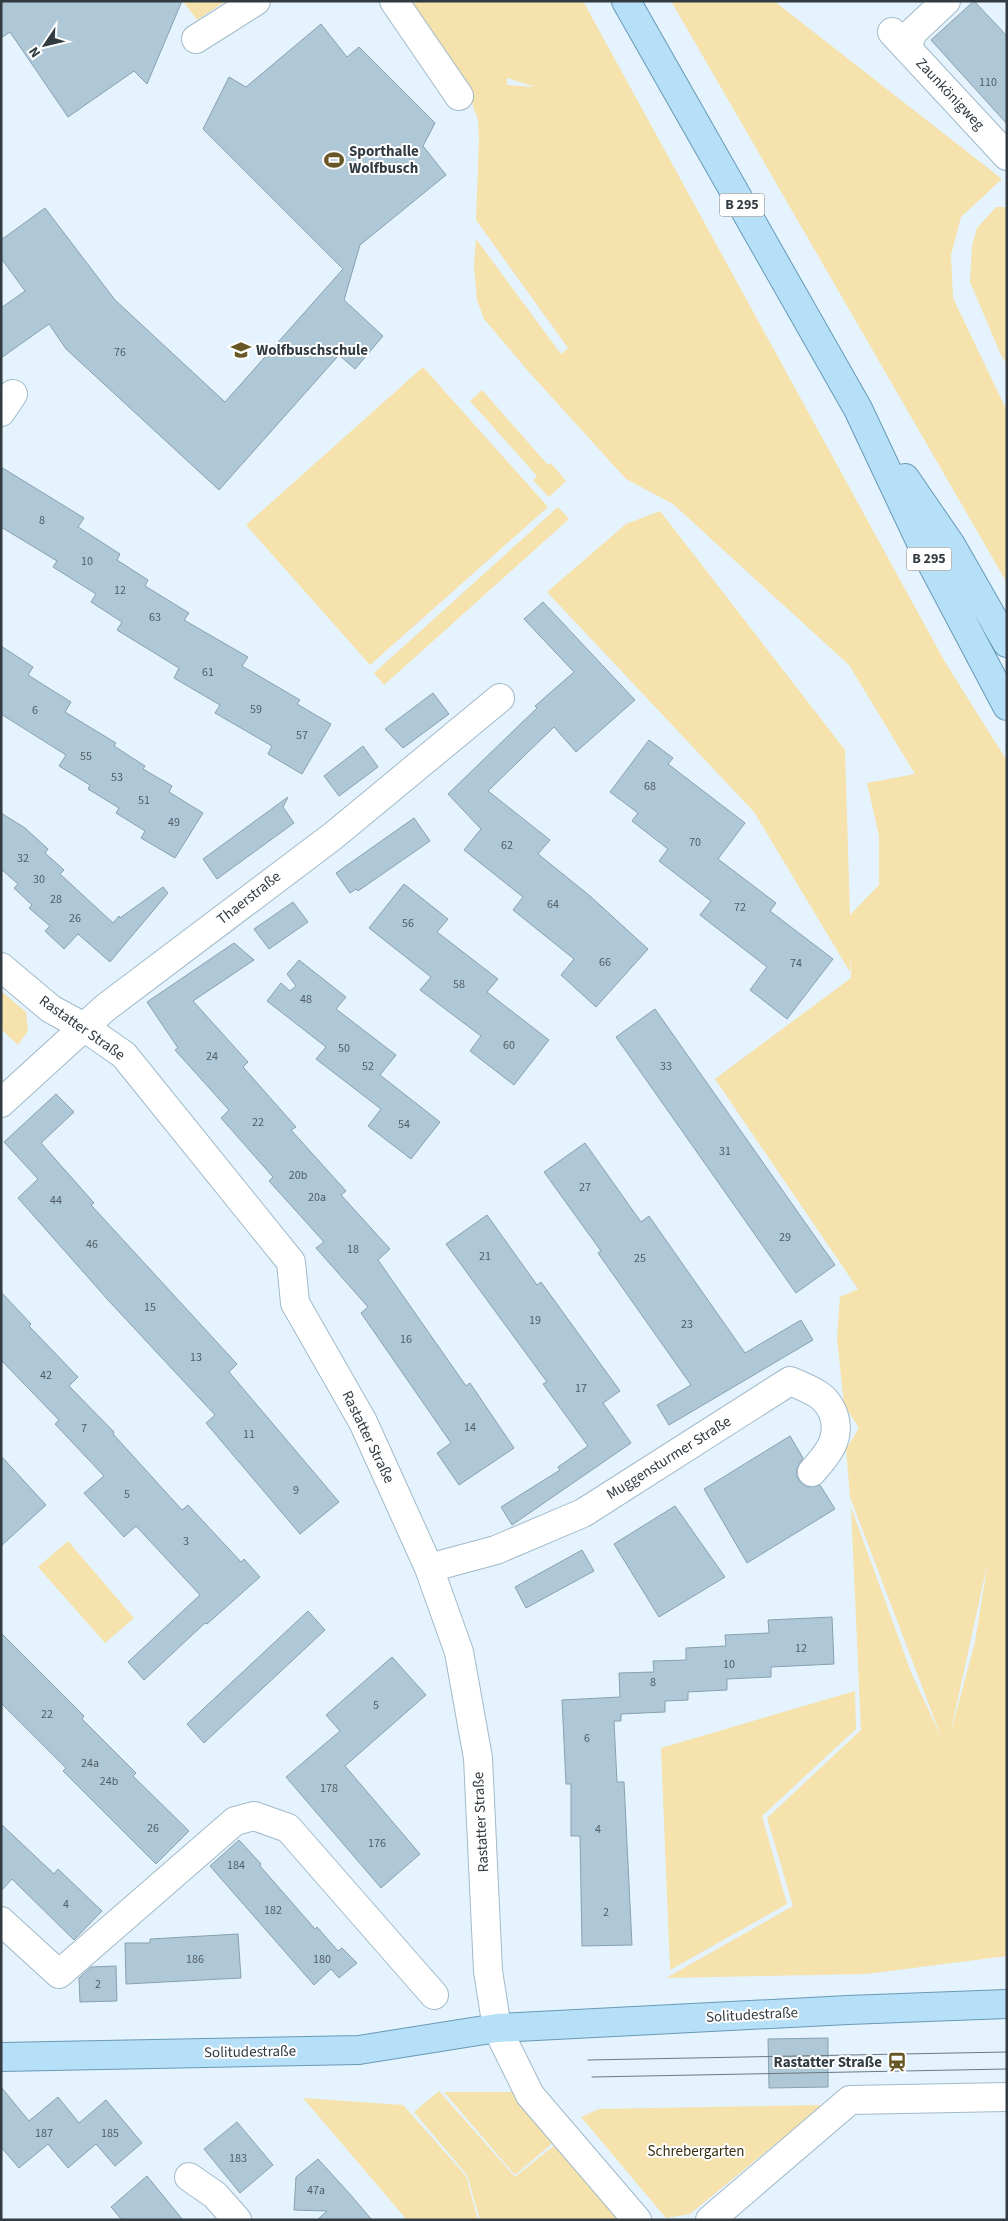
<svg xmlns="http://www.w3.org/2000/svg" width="1008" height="2221" viewBox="0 0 1008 2221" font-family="'Source Sans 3',sans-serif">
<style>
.green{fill:#f5e2ac;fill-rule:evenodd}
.building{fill:#afc8d7;stroke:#88a1af}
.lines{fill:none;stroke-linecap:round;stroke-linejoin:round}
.minor-casing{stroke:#a1bac9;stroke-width:30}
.major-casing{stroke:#6899b5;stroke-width:30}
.minor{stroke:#fff;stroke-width:28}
.major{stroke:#b6e0f8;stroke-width:28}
.tram{stroke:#6d7980;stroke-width:1}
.labels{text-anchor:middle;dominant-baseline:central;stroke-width:4;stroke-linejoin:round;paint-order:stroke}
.number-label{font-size:12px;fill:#505e66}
.shield{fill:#fefefe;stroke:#6e767a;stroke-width:1}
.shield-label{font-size:14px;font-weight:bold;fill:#313b41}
.street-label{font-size:15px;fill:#313b41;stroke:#fefefe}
.poi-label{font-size:15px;font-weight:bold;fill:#313b41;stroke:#fefefe;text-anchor:start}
.park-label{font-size:15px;fill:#392f0f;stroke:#fefefe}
</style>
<rect width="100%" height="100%" fill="#e4f3fd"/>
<!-- green -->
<path class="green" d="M 183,1 L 226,1 L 197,20 Z
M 407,1 L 583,1 L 945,662 L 1007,761 L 1007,1956 L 866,1974 L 666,1978 L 793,1906 L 767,1818 L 861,1730 L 851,1507 L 911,1672 L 942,1739 L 850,1497 L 846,1449 L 859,1428 L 844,1405 L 837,1338 L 840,1297 L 858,1289 L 715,1079 L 851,978 L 851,954 L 850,972 L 754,812 L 547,592 L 626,524 L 660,511 L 845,750 L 850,915 L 879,885 L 879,836 L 867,783 L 915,774 L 849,665 L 673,504 L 626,479 L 528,371 L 484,319 L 477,300 L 474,266 L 476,239 L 561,354 L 568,348 L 476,220 L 479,138 L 478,120 L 472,103 L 463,86 ZM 507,78 L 535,87 L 507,85 ZM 988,1561 L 975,1642 L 950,1735 Z
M 671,1 L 774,1 L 1002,179 L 961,217 L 951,255 L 953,298 L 1007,411 L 1007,583 Z
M 996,207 L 1007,207 L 1007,365 L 1001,355 L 970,282 L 972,246 L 977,228 Z
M 423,367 L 548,507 L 370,665 L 246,525 Z
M 482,390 L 548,465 L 551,463 L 566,481 L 549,497 L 533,480 L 537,476 L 470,401 Z
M 558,507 L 569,519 L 384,685 L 374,673 Z
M 1,991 L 26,1012 L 28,1031 L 18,1045 L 1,1029 Z
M 68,1541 L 134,1618 L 105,1643 L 38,1567 Z
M 855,1691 L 856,1729 L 762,1816 L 787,1904 L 670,1970 L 661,1748 Z
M 439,2091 L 515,2177 L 556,2144 L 618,2220 L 480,2220 L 467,2175 L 414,2112 Z
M 444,2092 L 512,2092 L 555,2141 L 515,2175 Z
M 303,2098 L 403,2105 L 466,2176 L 478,2220 L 407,2220 Z
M 823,2105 L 690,2214 L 666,2218 L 581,2117 L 599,2109 Z"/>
<!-- building -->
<path class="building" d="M 1,1 L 182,1 L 147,84 L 134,71 L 68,117 L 10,32 L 1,38 Z
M 974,1 L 1007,36 L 1007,124 L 931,40 Z
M 321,24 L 347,57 L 359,47 L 435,123 L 423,146 L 446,175 L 360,245 L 344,300 L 383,336 L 355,369 L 339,355 L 219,490 L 66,349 L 49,324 L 1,358 L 1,308 L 25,291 L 1,258 L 1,240 L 45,208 L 115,300 L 225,402 L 343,269 L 203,129 L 229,77 L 246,87 Z
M 1,467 L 84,518 L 78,527 L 120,554 L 117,560 L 148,580 L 145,586 L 189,613 L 184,620 L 248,657 L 242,666 L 300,700 L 297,704 L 331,724 L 302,774 L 268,754 L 272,746 L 215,713 L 220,705 L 174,678 L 179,668 L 117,630 L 122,622 L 91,602 L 96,594 L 53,567 L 57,561 L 1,527 Z
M 543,602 L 635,700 L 576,752 L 554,727 L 488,791 L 550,840 L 538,854 L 590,896 L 648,949 L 596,1007 L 561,975 L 574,959 L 513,910 L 523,897 L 464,850 L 481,829 L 448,794 L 537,708 L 535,706 L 574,672 L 524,619 Z
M 1,646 L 33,667 L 28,675 L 71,702 L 65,712 L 116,743 L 114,746 L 145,766 L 143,769 L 172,786 L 169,792 L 203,813 L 175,858 L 141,838 L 145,831 L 116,813 L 119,808 L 88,789 L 90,785 L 59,766 L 66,755 L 1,714 Z
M 433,693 L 449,714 L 403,748 L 385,729 Z
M 649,740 L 673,758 L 668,764 L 745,823 L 718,859 L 776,903 L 770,911 L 833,959 L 787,1019 L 750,990 L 767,967 L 700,915 L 711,901 L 659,861 L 668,849 L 632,821 L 638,813 L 610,792 Z
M 363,746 L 378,767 L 339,796 L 324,776 Z
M 288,797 L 283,807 L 294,823 L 217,879 L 203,859 Z
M 1,813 L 25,828 L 48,849 L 45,853 L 64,870 L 60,874 L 113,923 L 119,916 L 120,918 L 163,887 L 168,893 L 110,962 L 78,934 L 64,949 L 45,931 L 50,926 L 29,908 L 32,905 L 14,888 L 18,884 L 1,869 Z
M 414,818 L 430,841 L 358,891 L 356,889 L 350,893 L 336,873 Z
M 404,884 L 448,919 L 437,932 L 498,979 L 487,992 L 549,1040 L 514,1085 L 470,1051 L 481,1036 L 420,990 L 431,977 L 369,928 Z
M 293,902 L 308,922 L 269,949 L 254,929 Z
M 234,943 L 254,960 L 193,1001 L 248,1062 L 243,1067 L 296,1127 L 291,1130 L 346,1191 L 341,1195 L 390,1249 L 378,1260 L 466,1386 L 470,1383 L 514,1448 L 459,1485 L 437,1453 L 451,1443 L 361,1313 L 368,1307 L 316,1248 L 324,1242 L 269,1181 L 273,1177 L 221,1118 L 229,1110 L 175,1050 L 178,1048 L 147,1002 Z
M 299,960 L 346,997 L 336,1009 L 396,1055 L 380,1075 L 440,1122 L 411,1159 L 368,1126 L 381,1109 L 316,1059 L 326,1047 L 267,1001 L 281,983 L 290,991 L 296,986 L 287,974 Z
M 655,1009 L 835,1265 L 796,1293 L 616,1037 Z
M 56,1094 L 74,1112 L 41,1143 L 94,1203 L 91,1205 L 237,1364 L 229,1372 L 339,1502 L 300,1534 L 206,1423 L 215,1415 L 108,1300 L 18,1198 L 38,1179 L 4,1142 Z
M 585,1143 L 641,1222 L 649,1216 L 745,1353 L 801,1320 L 813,1340 L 669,1425 L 657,1405 L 691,1385 L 598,1253 L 601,1251 L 544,1172 Z
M 487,1215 L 537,1285 L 541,1282 L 620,1391 L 603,1403 L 631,1443 L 512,1525 L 501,1507 L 560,1470 L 558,1467 L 588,1446 L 543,1384 L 547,1382 L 446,1244 Z
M 1,1292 L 31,1324 L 29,1326 L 78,1377 L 69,1386 L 114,1432 L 113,1434 L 182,1510 L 188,1505 L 241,1562 L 244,1559 L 260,1577 L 207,1624 L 205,1623 L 144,1680 L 128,1662 L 200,1595 L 136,1526 L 124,1537 L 84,1493 L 104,1476 L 55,1424 L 59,1420 L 1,1360 Z
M 790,1436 L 803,1458 L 797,1468 L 797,1477 L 801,1483 L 808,1487 L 820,1485 L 835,1509 L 747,1563 L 704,1489 Z
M 1,1456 L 46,1505 L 1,1546 Z
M 675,1506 L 725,1577 L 659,1617 L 614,1544 Z
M 582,1550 L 594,1571 L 526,1608 L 515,1587 Z
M 308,1611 L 325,1630 L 204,1743 L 187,1724 Z
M 832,1617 L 834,1664 L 771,1667 L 771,1677 L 727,1679 L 727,1690 L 688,1692 L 688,1700 L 665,1701 L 665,1712 L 621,1714 L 621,1721 L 614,1721 L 617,1782 L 624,1782 L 632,1945 L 582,1946 L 580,1836 L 571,1836 L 571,1784 L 566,1784 L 562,1700 L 620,1697 L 619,1673 L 654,1672 L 653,1661 L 686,1660 L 686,1648 L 726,1646 L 725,1635 L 769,1633 L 768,1620 Z
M 1,1633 L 84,1716 L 82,1719 L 136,1773 L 133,1776 L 189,1831 L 156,1864 L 63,1771 L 66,1768 L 1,1703 Z
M 392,1657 L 426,1695 L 345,1766 L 420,1854 L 381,1888 L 286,1777 L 340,1731 L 326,1715 Z
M 1,1824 L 54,1874 L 58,1869 L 102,1911 L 74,1940 L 12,1879 L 1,1891 Z
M 239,1840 L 261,1864 L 260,1866 L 315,1929 L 317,1927 L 338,1951 L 342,1948 L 357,1963 L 339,1978 L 331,1969 L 314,1985 L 210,1866 Z
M 238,1934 L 241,1978 L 126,1984 L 125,1943 L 150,1943 L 150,1939 Z
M 116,1966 L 117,2001 L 80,2002 L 79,1978 L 91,1967 Z
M 828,2038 L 828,2087 L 769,2088 L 768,2039 Z
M 1,2087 L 29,2121 L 58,2097 L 79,2123 L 106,2100 L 142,2143 L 115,2166 L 96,2144 L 68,2168 L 48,2144 L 19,2168 L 1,2147 Z
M 237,2122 L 273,2165 L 240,2193 L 204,2149 Z
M 318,2159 L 349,2193 L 372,2220 L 317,2220 L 327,2211 L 294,2210 L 296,2177 Z
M 147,2176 L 183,2220 L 122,2220 L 111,2207 Z"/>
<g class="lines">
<defs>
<path id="minor" d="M 394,1 L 459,96
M 892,32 L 1007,156
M 196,39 L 256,1
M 907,48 L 913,32 L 946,1
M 1,412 L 13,394
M 1,967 L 51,1009 L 84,1027 L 124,1055 L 291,1262 L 295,1303 L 363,1422 L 429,1568 L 459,1652 L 478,1758 L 488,1971 L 497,2028 L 530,2095 L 637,2220
M 1,1103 L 105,1008 L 333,836 L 500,698
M 429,1568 L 496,1550 L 583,1513 L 790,1381 C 800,1385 810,1389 819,1395 C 825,1399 830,1406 833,1413 C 842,1438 828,1454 812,1472
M 1,1921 L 59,1974 L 235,1821 L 254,1816 L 288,1828 L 434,1995
M 189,2177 L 215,2195 L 237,2220
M 710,2220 L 850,2100 L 1007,2097"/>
<path id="major" d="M 626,1 L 858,409 L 923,547 L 1007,706
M 905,478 L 951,545 L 1007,643
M 1,2057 L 359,2050 L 497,2028 L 848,2010 L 1007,2004"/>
</defs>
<!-- minor casing -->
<use href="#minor" class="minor-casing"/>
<!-- major casing -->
<use href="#major" class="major-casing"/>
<!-- minor -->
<use href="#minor" class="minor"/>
<!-- major -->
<use href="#major" class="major"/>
<!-- tram -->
<path class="tram" d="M 588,2060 L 1007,2052
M 592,2077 L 1007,2069"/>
</g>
<!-- icons -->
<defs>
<symbol id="stadium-bare" viewBox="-9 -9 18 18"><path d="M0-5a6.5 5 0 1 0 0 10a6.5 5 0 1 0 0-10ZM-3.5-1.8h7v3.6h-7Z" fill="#685725" stroke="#fefefe" stroke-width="2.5" paint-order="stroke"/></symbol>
<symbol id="school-bare" viewBox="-9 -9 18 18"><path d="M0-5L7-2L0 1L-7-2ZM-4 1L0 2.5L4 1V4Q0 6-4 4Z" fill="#685725" stroke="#fefefe" stroke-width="2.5" paint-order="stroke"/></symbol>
<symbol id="station-bare" viewBox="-9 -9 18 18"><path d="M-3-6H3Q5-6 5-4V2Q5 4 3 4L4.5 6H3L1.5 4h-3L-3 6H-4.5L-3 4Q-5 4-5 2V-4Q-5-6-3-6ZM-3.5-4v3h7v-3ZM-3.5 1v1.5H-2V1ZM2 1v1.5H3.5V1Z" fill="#685725" stroke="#fefefe" stroke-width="2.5" paint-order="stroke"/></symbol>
</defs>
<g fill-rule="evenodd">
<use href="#stadium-bare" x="320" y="146" width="28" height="28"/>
<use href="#school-bare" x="227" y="336" width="28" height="28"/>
<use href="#station-bare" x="883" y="2048" width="28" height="28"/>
</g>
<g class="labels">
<!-- number labels -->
<g class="number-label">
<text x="988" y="82">110</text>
<text x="120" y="352">76</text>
<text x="42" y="520">8</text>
<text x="87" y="561">10</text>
<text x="120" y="590">12</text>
<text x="155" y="617">63</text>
<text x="208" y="672">61</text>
<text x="256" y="709">59</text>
<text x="35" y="710">6</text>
<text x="302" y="735">57</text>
<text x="86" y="756">55</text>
<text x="117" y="777">53</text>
<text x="650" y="786">68</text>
<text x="144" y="800">51</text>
<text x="174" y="822">49</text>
<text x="695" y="842">70</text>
<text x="507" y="845">62</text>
<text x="23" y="858">32</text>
<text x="39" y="879">30</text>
<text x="56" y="899">28</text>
<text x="553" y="904">64</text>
<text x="740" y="907">72</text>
<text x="75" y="918">26</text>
<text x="408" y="923">56</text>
<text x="605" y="962">66</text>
<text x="796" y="963">74</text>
<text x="459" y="984">58</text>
<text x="306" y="999">48</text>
<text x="509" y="1045">60</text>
<text x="344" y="1048">50</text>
<text x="212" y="1056">24</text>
<text x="368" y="1066">52</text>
<text x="666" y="1066">33</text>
<text x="258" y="1122">22</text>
<text x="404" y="1124">54</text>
<text x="725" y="1151">31</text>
<text x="298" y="1175">20b</text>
<text x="585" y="1187">27</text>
<text x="317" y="1197">20a</text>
<text x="56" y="1200">44</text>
<text x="785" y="1237">29</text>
<text x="92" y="1244">46</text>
<text x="353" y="1249">18</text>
<text x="485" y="1256">21</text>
<text x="640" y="1258">25</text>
<text x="150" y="1307">15</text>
<text x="535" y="1320">19</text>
<text x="687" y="1324">23</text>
<text x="406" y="1339">16</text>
<text x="196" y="1357">13</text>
<text x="46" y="1375">42</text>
<text x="581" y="1388">17</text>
<text x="470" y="1427">14</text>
<text x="84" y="1428">7</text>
<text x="249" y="1434">11</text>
<text x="296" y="1490">9</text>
<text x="127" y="1494">5</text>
<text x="186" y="1541">3</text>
<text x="801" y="1648">12</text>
<text x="729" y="1664">10</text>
<text x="653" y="1682">8</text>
<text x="376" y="1705">5</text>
<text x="47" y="1714">22</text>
<text x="587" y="1738">6</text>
<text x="90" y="1763">24a</text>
<text x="109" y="1781">24b</text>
<text x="329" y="1788">178</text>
<text x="153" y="1828">26</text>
<text x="598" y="1829">4</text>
<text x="377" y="1843">176</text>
<text x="236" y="1865">184</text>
<text x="66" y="1904">4</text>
<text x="273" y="1910">182</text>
<text x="606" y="1912">2</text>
<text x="195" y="1959">186</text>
<text x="322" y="1959">180</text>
<text x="98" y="1984">2</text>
<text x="44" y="2133">187</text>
<text x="110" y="2133">185</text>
<text x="238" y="2158">183</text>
<text x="316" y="2190">47a</text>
</g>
<!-- shield labels -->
<g class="shield">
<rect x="719.5" y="193.5" width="45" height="23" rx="4"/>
<rect x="906.5" y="547.5" width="45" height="23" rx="4"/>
</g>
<g class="shield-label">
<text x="742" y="205">B 295</text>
<text x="929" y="559">B 295</text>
</g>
<!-- street labels -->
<g class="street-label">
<text transform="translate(950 94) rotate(47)">Zaunkönigweg</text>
<text transform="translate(249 898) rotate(-38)">Thaerstraße</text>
<text transform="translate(82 1028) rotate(35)">Rastatter Straße</text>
<text transform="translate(368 1437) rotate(64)">Rastatter Straße</text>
<text transform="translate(669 1458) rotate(-32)">Muggensturmer Straße</text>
<text transform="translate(481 1822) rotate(-93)">Rastatter Straße</text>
<text transform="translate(752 2015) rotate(-3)">Solitudestraße</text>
<text transform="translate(250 2052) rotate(-1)">Solitudestraße</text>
</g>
<!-- poi labels -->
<g class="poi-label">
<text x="349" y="151">Sporthalle<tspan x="349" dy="17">Wolfbusch</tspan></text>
<text x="256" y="350">Wolfbuschschule</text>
<text x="882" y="2062" text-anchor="end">Rastatter Straße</text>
</g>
<!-- park labels -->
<g class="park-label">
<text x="696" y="2151">Schrebergarten</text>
</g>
</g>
<!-- border -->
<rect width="1008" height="2221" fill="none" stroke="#313b41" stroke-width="5"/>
<!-- north arrow -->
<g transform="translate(45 45) rotate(235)" stroke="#fefefe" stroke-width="4" paint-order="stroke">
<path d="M0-4L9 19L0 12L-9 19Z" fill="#313b41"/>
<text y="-8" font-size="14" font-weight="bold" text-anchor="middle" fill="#313b41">N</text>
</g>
</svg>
